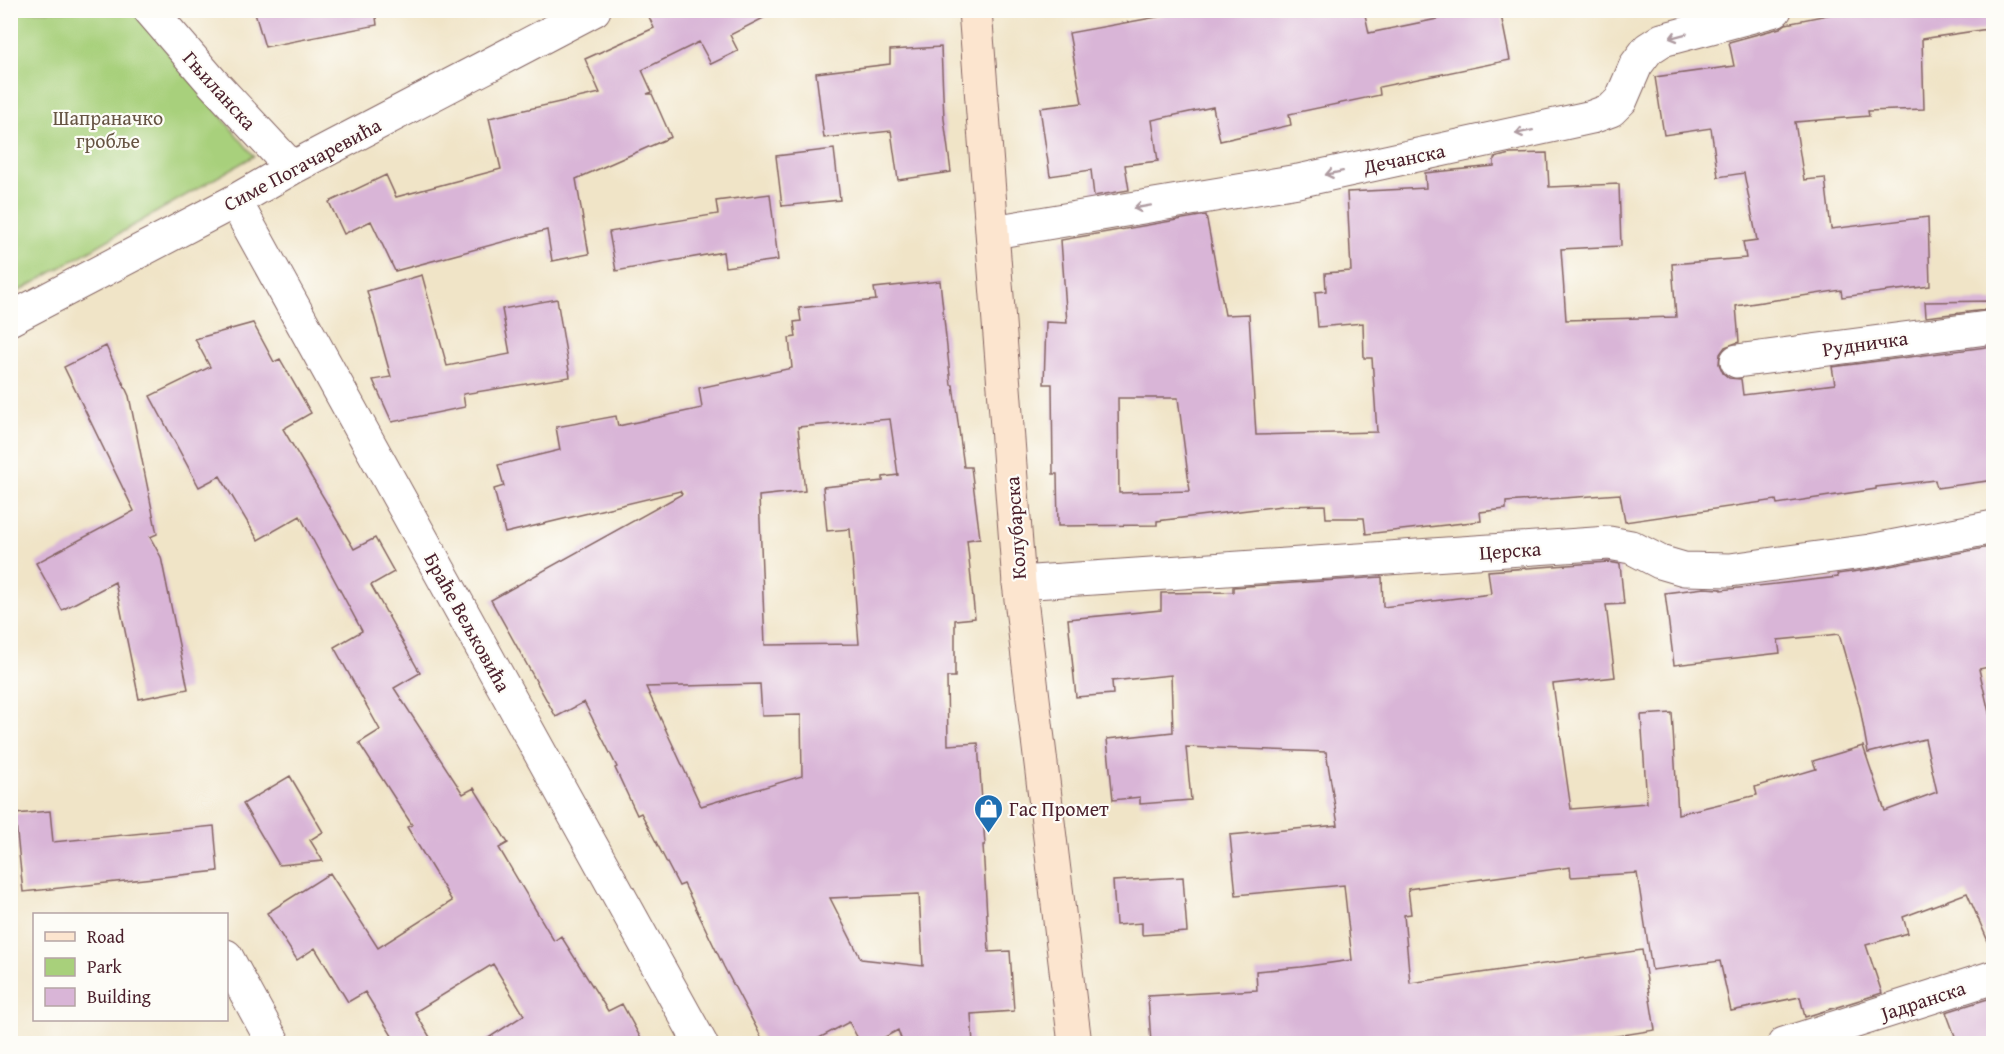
<svg xmlns="http://www.w3.org/2000/svg" width="2004" height="1054" viewBox="0 0 2004 1054" font-family="'Gentium Book Plus',serif">
<style>
.green{fill:#a8d07b;stroke:#797853;stroke-width:1.5}
.building{fill:#d9b5d7;fill-rule:evenodd}
.lines{fill:none;stroke-linecap:round;stroke-linejoin:round}
.street-casing{stroke:#846462;stroke-width:35}
.secondary-casing{stroke:#846462;stroke-width:35}
.street{stroke:#fff;stroke-width:33}
.secondary{stroke:#fce5cf;stroke-width:33}
.oneway{stroke:#ae9aa0}
.labels{text-anchor:middle;dominant-baseline:central;stroke-width:4.5;stroke-linejoin:round;paint-order:stroke}
.street-label{font-size:20px;fill:#4a1f2b;stroke:#fdfcf7}
.park-label{font-size:20px;fill:#665443;stroke:#fdfcf7}
.poi-label{font-size:20px;fill:#4a1f2b;stroke:#fdfcf7;text-anchor:start}
</style>
<rect width="100%" height="100%" fill="#fdfcf7"/>
<filter id="ink" filterUnits="userSpaceOnUse"><feTurbulence type="fractalNoise" baseFrequency=".0167" numOctaves="2"/><feDisplacementMap in="SourceGraphic" scale="12" xChannelSelector="R" yChannelSelector="G"/><feConvolveMatrix kernelMatrix="1 2 1 2 8 2 1 2 1" color-interpolation-filters="sRGB"/></filter>
<filter id="wash" filterUnits="userSpaceOnUse"><feTurbulence type="fractalNoise" baseFrequency=".008" numOctaves="4" result="noise"/><feDisplacementMap in="SourceGraphic" scale="24" xChannelSelector="R" yChannelSelector="G"/><feGaussianBlur stdDeviation="1.35" result="paint"/><feColorMatrix in="noise" values="0 0 0 0 0 0 0 0 0 0 0 0 0 0 0 0 0 1.4 0 .05"/><feComposite in="paint" operator="in"/></filter>
<g filter="url(#wash)">
<rect width="100%" height="100%" fill="#f0e4c7"/>
<!-- green -->
<path class="green" d="M 11,11 L 134,11 L 254,156 L 11,296 Z"/>
<g id="blocks">
<!-- building -->
<path class="building" d="M 254,10 L 375,10 L 377,25 L 265,47 Z
M 646,10 L 779,10 L 730,35 L 738,51 L 711,64 L 699,42 L 642,70 L 652,92 L 647,94 L 652,94 L 671,137 L 576,179 L 589,254 L 552,261 L 547,230 L 395,271 L 371,221 L 344,234 L 329,202 L 386,175 L 396,197 L 501,169 L 489,118 L 600,93 L 585,59 L 654,28 Z
M 1179,10 L 1364,10 L 1369,33 L 1481,10 L 1500,10 L 1510,60 L 1379,87 L 1380,95 L 1289,114 L 1291,125 L 1220,141 L 1213,107 L 1152,120 L 1158,161 L 1125,165 L 1129,190 L 1094,196 L 1091,170 L 1050,176 L 1040,108 L 1082,103 L 1069,33 L 1157,17 Z
M 1852,10 L 1994,10 L 1994,28 L 1922,39 L 1924,109 L 1868,111 L 1869,116 L 1795,122 L 1804,180 L 1825,178 L 1831,229 L 1928,217 L 1930,286 L 1842,297 L 1841,290 L 1736,306 L 1739,342 L 1725,347 L 1720,354 L 1719,364 L 1723,373 L 1729,378 L 1741,379 L 1743,395 L 1835,384 L 1832,367 L 1994,346 L 1994,480 L 1937,488 L 1935,480 L 1876,487 L 1876,489 L 1777,504 L 1776,500 L 1625,522 L 1620,494 L 1506,502 L 1506,509 L 1480,512 L 1481,521 L 1366,534 L 1364,518 L 1326,518 L 1325,505 L 1282,506 L 1157,521 L 1157,525 L 1058,526 L 1057,474 L 1053,474 L 1052,384 L 1044,384 L 1046,322 L 1067,323 L 1061,240 L 1206,215 L 1225,315 L 1249,314 L 1256,435 L 1377,432 L 1372,358 L 1364,358 L 1363,323 L 1318,327 L 1315,292 L 1326,291 L 1325,273 L 1351,271 L 1347,192 L 1426,188 L 1425,173 L 1494,166 L 1494,158 L 1510,154 L 1547,153 L 1549,187 L 1619,184 L 1621,246 L 1561,249 L 1566,320 L 1676,317 L 1672,264 L 1746,258 L 1743,242 L 1757,240 L 1744,173 L 1718,177 L 1711,128 L 1664,135 L 1655,77 L 1734,66 L 1729,42 L 1780,28 L 1786,24 L 1802,21 L 1802,20 ZM 1118,398 L 1178,398 L 1190,491 L 1119,493 Z
M 941,47 L 944,119 L 951,172 L 898,180 L 891,131 L 824,138 L 816,73 L 890,64 L 890,50 Z
M 834,149 L 840,200 L 782,206 L 776,156 Z
M 770,194 L 778,260 L 725,267 L 723,252 L 616,271 L 609,232 L 718,214 L 716,201 Z
M 422,275 L 447,366 L 510,354 L 502,309 L 557,299 L 570,377 L 463,394 L 465,407 L 392,422 L 373,380 L 391,377 L 367,291 Z
M 940,281 L 951,385 L 953,385 L 964,467 L 971,467 L 980,538 L 967,540 L 975,618 L 955,620 L 955,677 L 947,677 L 948,745 L 978,743 L 985,845 L 983,845 L 989,952 L 1010,951 L 1014,1011 L 971,1014 L 973,1044 L 903,1044 L 898,1030 L 872,1044 L 861,1044 L 849,1022 L 808,1044 L 765,1044 L 724,967 L 684,884 L 679,886 L 641,813 L 637,815 L 615,768 L 617,767 L 584,702 L 556,717 L 491,600 L 682,494 L 680,491 L 505,533 L 494,489 L 504,486 L 498,465 L 560,450 L 556,427 L 616,416 L 618,426 L 702,408 L 699,388 L 792,368 L 789,338 L 796,337 L 794,322 L 801,321 L 799,308 L 876,300 L 874,288 ZM 890,419 L 898,475 L 883,477 L 883,481 L 823,487 L 827,531 L 850,529 L 859,644 L 765,645 L 759,496 L 805,491 L 798,427 ZM 760,684 L 762,716 L 801,715 L 802,776 L 701,806 L 646,687 ZM 919,894 L 923,966 L 861,959 L 830,898 Z
M 1994,301 L 1994,309 L 1926,317 L 1925,302 Z
M 253,323 L 274,362 L 280,359 L 311,413 L 283,429 L 354,549 L 375,538 L 394,572 L 371,585 L 420,673 L 394,688 L 463,794 L 474,788 L 508,843 L 499,848 L 554,941 L 561,936 L 608,1011 L 622,1004 L 644,1044 L 479,1044 L 524,1015 L 493,964 L 415,1012 L 434,1044 L 397,1044 L 365,992 L 348,1002 L 315,948 L 297,960 L 267,913 L 330,873 L 378,948 L 452,901 L 407,827 L 412,825 L 359,743 L 380,730 L 334,647 L 362,631 L 300,516 L 258,540 L 220,476 L 199,487 L 150,396 L 210,367 L 195,339 Z
M 106,346 L 129,396 L 157,534 L 150,537 L 161,557 L 188,689 L 139,699 L 115,582 L 62,610 L 36,563 L 134,511 L 64,367 Z
M 1989,547 L 1994,567 L 1994,666 L 1979,669 L 1994,734 L 1994,955 L 1967,893 L 1903,917 L 1908,933 L 1866,945 L 1882,993 L 1805,1017 L 1800,997 L 1731,1011 L 1720,961 L 1652,970 L 1637,873 L 1571,877 L 1570,867 L 1408,889 L 1411,914 L 1404,915 L 1410,983 L 1642,950 L 1655,1030 L 1566,1044 L 1298,1044 L 1297,1038 L 1258,1044 L 1151,1044 L 1148,996 L 1257,990 L 1256,971 L 1301,967 L 1352,960 L 1344,885 L 1236,895 L 1230,835 L 1338,825 L 1326,752 L 1186,747 L 1191,800 L 1140,804 L 1140,797 L 1113,800 L 1107,739 L 1173,732 L 1171,675 L 1112,681 L 1113,694 L 1076,697 L 1068,619 L 1161,610 L 1161,593 L 1233,592 L 1233,587 L 1382,577 L 1383,607 L 1491,594 L 1488,571 L 1608,562 L 1620,564 L 1624,604 L 1606,605 L 1615,677 L 1553,684 L 1571,809 L 1647,803 L 1641,715 L 1672,713 L 1678,814 L 1757,795 L 1755,787 L 1816,769 L 1813,761 L 1863,746 L 1885,811 L 1937,792 L 1925,739 L 1868,753 L 1860,708 L 1839,634 L 1778,640 L 1780,653 L 1674,665 L 1665,593 L 1704,588 L 1721,589 L 1721,590 L 1838,577 L 1837,574 L 1874,569 Z
M 290,776 L 323,832 L 310,840 L 323,861 L 279,865 L 243,804 Z
M 50,811 L 53,842 L 214,826 L 218,871 L 23,892 L 15,814 Z
M 1183,877 L 1187,932 L 1142,935 L 1142,923 L 1116,925 L 1113,881 Z
M 1994,997 L 1994,1044 L 1958,1044 L 1946,1012 Z"/>
</g>
</g>
<g filter="url(#ink)">
<use href="#blocks" fill-opacity="0" stroke="#846462" stroke-width="1.5"/>
<g class="lines">
<defs>
<path id="street" d="M 150,10 L 212,82 L 292,168
M 235,201 L 701,1044
M 993,232 L 1298,181 L 1592,117 L 1611,110 L 1621,100 L 1636,65 L 1648,49 L 1662,40 L 1775,10
M 10,319 L 235,201 L 292,168 L 594,10
M 1737,361 L 1994,327
M 1019,583 L 1609,543 L 1631,547 L 1660,562 L 1684,569 L 1730,570 L 1870,551 L 1994,527
M 226,956 L 274,1044
M 1784,1044 L 1994,977"/>
<path id="secondary" d="M 975,10 L 1019,583 L 1075,1044"/>
</defs>
<!-- street casing -->
<use href="#street" class="street-casing"/>
<!-- secondary casing -->
<use href="#secondary" class="secondary-casing"/>
<!-- street -->
<use href="#street" class="street"/>
<!-- secondary -->
<use href="#secondary" class="secondary"/>
</g>
<!-- one-way arrows -->
<defs><path id="oneway-shaft" d="M-6 0H5M1.5-3L5.5 0L1.5 3" fill="none" stroke-width="1.6" stroke-linecap="round" stroke-linejoin="round" transform="scale(1.5)"/></defs>
<g class="oneway">
<use href="#oneway-shaft" transform="translate(1678 36) rotate(165)"/>
<use href="#oneway-shaft" transform="translate(1524 132) rotate(168)"/>
<use href="#oneway-shaft" transform="translate(1334 173) rotate(168)"/>
<use href="#oneway-shaft" transform="translate(1142 207) rotate(170)"/>
</g>
</g>
<!-- icons -->
<defs>
<symbol id="shop-pin" viewBox="-11 -11 22 30"><path d="M0 17L-7.5 6A9.5 9.5 0 1 1 7.5 6Z" fill="#1f6fb2" stroke="#fdfcf7"/><path d="M-5-2.5h2.3a2.7 3.5 0 0 1 5.4 0H5L5.5 6h-11ZM-1.5-2.5h3a1.5 2.3 0 0 0-3 0Z" fill="#fff"/></symbol>
</defs>
<g fill-rule="evenodd">
<use href="#shop-pin" x="972" y="792" width="33" height="45"/>
</g>
<g class="labels">
<!-- street labels -->
<g class="street-label">
<text transform="translate(220 90) rotate(48)">Гњиланска</text>
<text transform="translate(1404 158) rotate(-12)">Дечанска</text>
<text transform="translate(302 164) rotate(-28)">Симе Погачаревића</text>
<text transform="translate(1865 343) rotate(-8)">Рудничка</text>
<text transform="translate(1015 528) rotate(-94)">Колубарска</text>
<text transform="translate(1510 550) rotate(-4)">Церска</text>
<text transform="translate(468 622) rotate(61)">Браће Вељковића</text>
<text transform="translate(1923 1000) rotate(-18)">Јадранска</text>
</g>
<!-- park labels -->
<g class="park-label">
<text x="108" y="117">Шапраначко<tspan x="108" dy="23">гробље</tspan></text>
</g>
<!-- poi labels -->
<g class="poi-label">
<text x="1009" y="808">Гас Промет</text>
</g>
</g>
<!-- margin -->
<rect width="2004" height="1054" fill="none" stroke="#fdfcf7" stroke-width="36"/>
<!-- legend -->
<rect x="33" y="913" width="195" height="108" fill="#fdfcf7" stroke="#b5a4a5" stroke-width="1.5"/>
<rect x="45" y="932" width="30" height="9" fill="#fce5cf" stroke="#b5a4a5" stroke-width="1.5"/>
<text x="87" y="943" font-size="18" fill="#4a1f2b">Road</text>
<rect x="45" y="958" width="30" height="18" fill="#a8d07b" stroke="#b5a4a5" stroke-width="1.5"/>
<text x="87" y="973" font-size="18" fill="#4a1f2b">Park</text>
<rect x="45" y="988" width="30" height="18" fill="#d9b5d7" stroke="#b5a4a5" stroke-width="1.5"/>
<text x="87" y="1003" font-size="18" fill="#4a1f2b">Building</text>
</svg>
